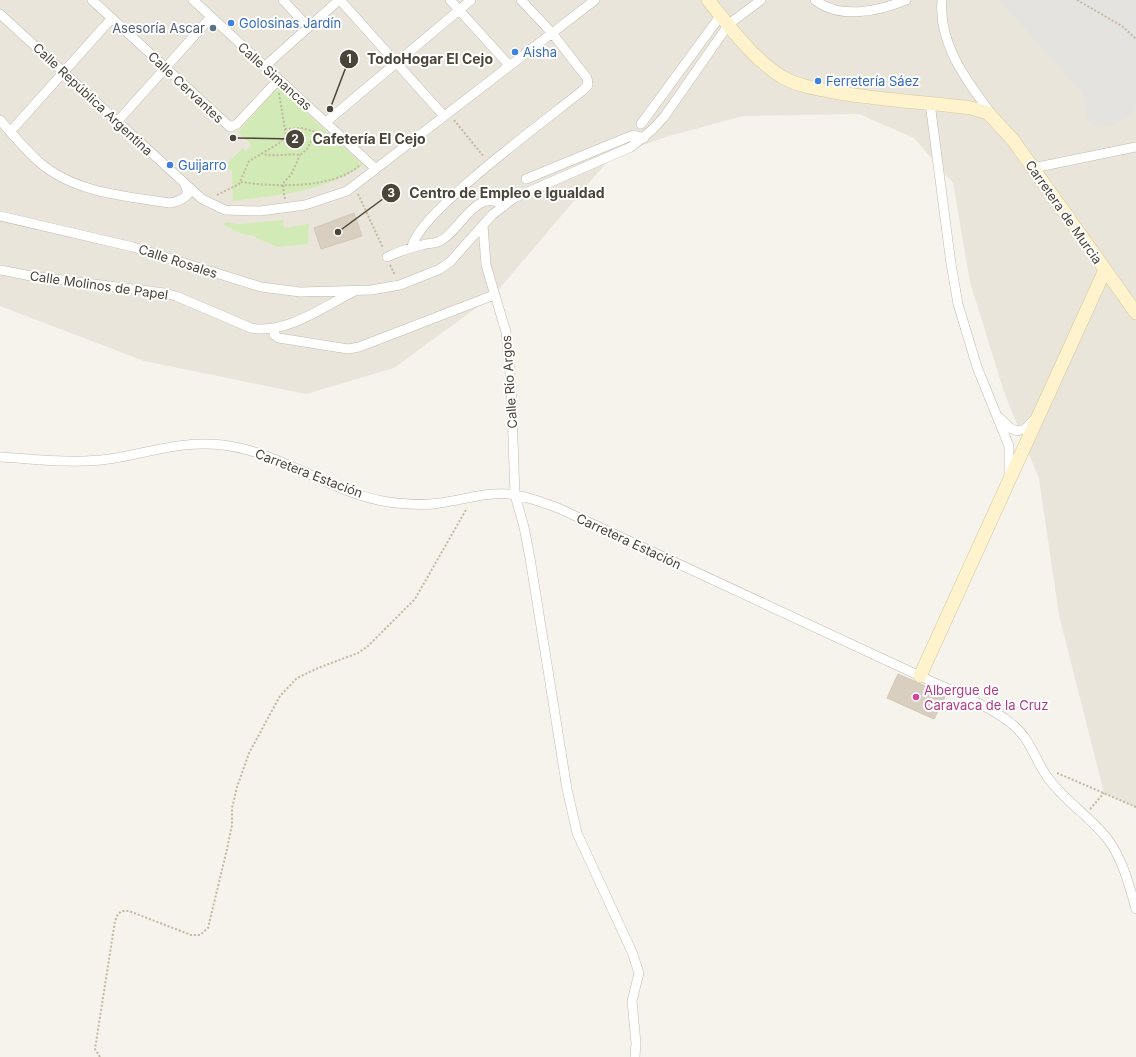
<svg xmlns="http://www.w3.org/2000/svg" width="1136" height="1057" viewBox="0 0 1136 1057" font-family="Inter,sans-serif">
<style>
.residential{fill:#eae5da}
.green{fill:#d2eab5}
.parking{fill:#e5e3e0}
.building{fill:#d8cfc1;stroke:#d3c7b4}
.lines{fill:none;stroke-linecap:round;stroke-linejoin:round}
.street-casing{stroke:#c2bbae;stroke-width:10}
.secondary-casing{stroke:#d6c79b;stroke-width:14}
.path{stroke:#c4b79f;stroke-width:2;stroke-dasharray:2 2;stroke-linecap:butt}
.street{stroke:#fff;stroke-width:9}
.secondary{stroke:#fff3cd;stroke-width:13}
.shop-dot{fill:#3f7fe0;stroke:#fff;stroke-width:1.5}
.service-dot{fill:#5c6f8a;stroke:#fff;stroke-width:1.5}
.hotel-dot{fill:#d1479c;stroke:#fff;stroke-width:1.5}
.labels{text-anchor:middle;dominant-baseline:central;stroke-width:4;stroke-linejoin:round;paint-order:stroke}
.shop-label{font-size:13px;fill:#366cbe;stroke:#fff;text-anchor:start}
.service-label{font-size:13px;fill:#4e5e75;stroke:#fff;text-anchor:end}
.street-label{font-size:13px;fill:#4b4439;stroke:#fff}
.hotel-label{font-size:13px;fill:#b23c85;stroke:#fff;text-anchor:start}
.leader{fill:none;stroke:#4b4439;stroke-width:1.5}
.callout-dot{fill:#4b4439;stroke:#fff;stroke-width:1.5}
.mark-label{font-size:12px;text-anchor:middle;font-weight:bold;fill:#fff}
.callout-label{font-size:14px;text-anchor:middle;font-weight:bold;fill:#4b4439;stroke:#fff;stroke-width:4;stroke-linejoin:round;paint-order:stroke}
</style>
<rect width="100%" height="100%" fill="#f6f3ec"/>
<!-- residential -->
<path class="residential" d="M 0,0 L 1136,0 L 1136,807 L 1104,793 L 1059,615 L 1039,479 L 1004,392 L 970,282 L 953,183 L 914,138 L 859,114 L 743,116 L 669,136 L 612,156 L 494,295 L 394,368 L 306,394 L 144,361 L 0,306 Z"/>
<!-- green -->
<path class="green" d="M 278,87 L 363,165 C 324,192 279,195 233,201 L 232,170 L 228,170 L 228,162 L 243,148 L 246,151 L 252,145 L 238,132 Z
M 283,220 L 284,228 L 309,224 L 308,244 L 277,247 L 251,235 L 242,234 L 224,225 L 225,222 L 238,224 Z"/>
<!-- parking -->
<path class="parking" d="M 999,0 L 1136,0 L 1136,106 L 1133,115 L 1113,125 L 1094,126 L 1089,123 L 1086,116 L 1082,91 L 1065,75 Z"/>
<!-- building -->
<path class="building" d="M 354,213 L 362,236 L 321,249 L 314,228 Z
M 898,674 L 946,695 L 934,719 L 887,698 Z"/>
<g class="lines">
<defs>
<path id="street" d="M 92,0 L 230,127 L 237,124 L 278,80
M 193,0 L 376,169
M 283,0 L 308,27
M 340,0 L 444,116
M 450,0 L 509,65
M 815,0 C 840,20 879,11 906,0
M 942,0 C 938,44 967,81 992,115
M 0,14 L 202,199 L 225,210 L 260,211 L 305,205 L 347,191 L 595,0
M 264,67 L 339,0
M 930,103 L 951,264 L 958,304 L 977,367 L 1009,446 L 1009,475
M 0,120 C 12,134 24,148 38,161 C 74,193 124,196 170,203 C 177,202 183,200 188,194 L 185,184
M 117,122 L 211,17
M 326,122 L 471,0
M 641,124 L 721,15
M 10,132 L 112,18
M 1033,168 L 1136,147
M 526,179 L 626,138 L 634,135 L 644,138
M 0,216 L 133,247 L 261,287 L 300,292 L 371,290 L 400,285 L 440,269 L 450,262 L 492,215 L 514,198 L 631,147 L 652,130 L 664,117 L 729,24 L 761,0
M 483,225 L 486,265 L 506,332 L 511,384 L 515,495 L 524,527 L 530,558 L 567,789 L 577,833 L 632,952 L 639,973 L 632,1001 L 636,1043 L 635,1057
M 412,247 C 418,213 550,117 582,91 L 588,85 L 587,78 L 552,33 L 521,0
M 387,257 C 398,252 409,248 422,245 C 428,243 434,244 440,241 C 459,233 476,185 504,206
M 0,270 L 31,276 L 164,293 L 176,296 L 251,328 C 285,335 323,307 353,292
M 275,329 L 274,335 L 279,338 L 348,349 L 359,347 L 494,295
M 1000,418 L 1010,428 L 1017,431 L 1025,429 L 1034,420
M 0,457 C 36,459 73,464 109,459 C 148,453 183,440 223,445 C 281,452 331,493 388,502 C 405,504 423,506 440,503 C 463,500 485,492 509,494 C 526,496 542,502 558,508 L 920,676 C 947,689 989,705 1012,724 C 1030,738 1035,760 1048,778 C 1065,801 1089,816 1106,837 C 1122,857 1129,884 1136,909"/>
<path id="secondary" d="M 708,0 C 730,27 752,58 782,77 C 796,85 813,88 829,91 C 876,100 923,102 971,108 L 988,113 L 1013,140 L 1136,313
M 920,676 L 1105,270"/>
</defs>
<!-- street casing -->
<use href="#street" class="street-casing"/>
<!-- secondary casing -->
<use href="#secondary" class="secondary-casing"/>
<!-- path -->
<path class="path" d="M 1077,0 L 1122,26 L 1136,39
M 454,120 L 484,157
M 285,129 L 301,128 L 316,132
M 261,153 C 270,158 287,153 300,155 L 307,149 L 316,132
M 241,182 C 275,187 332,189 359,166
M 358,194 L 383,248
M 217,195 L 239,184 L 249,161 L 278,144 L 286,136 L 279,93
M 285,199 L 283,187 L 284,182 L 291,175 L 300,155
M 390,265 L 395,275
M 1057,773 L 1136,807
M 1090,809 L 1104,793
M 100,1057 L 95,1049 L 115,921 L 118,914 L 122,911 L 129,911 L 191,935 L 200,935 L 208,928 L 227,849 L 232,825 L 232,808 L 237,787 L 249,753 L 280,696 L 297,678 L 318,668 L 358,653 L 368,646 L 415,599 L 467,508"/>
<!-- street -->
<use href="#street" class="street"/>
<!-- secondary -->
<use href="#secondary" class="secondary"/>
</g>
<!-- markers -->
<g class="shop-dot">
<circle cx="231" cy="23" r="4"/>
<circle cx="515" cy="52" r="4"/>
<circle cx="818" cy="81" r="4"/>
<circle cx="170" cy="165" r="4"/>
</g>
<circle class="service-dot" cx="213" cy="28" r="4"/>
<circle class="hotel-dot" cx="916" cy="697" r="4"/>
<g class="labels">
<!-- shop labels -->
<g class="shop-label">
<text x="239" y="23">Golosinas Jardín</text>
<text x="523" y="52">Aisha</text>
<text x="826" y="81">Ferretería Sáez</text>
<text x="178" y="165">Guijarro</text>
</g>
<!-- service labels -->
<g class="service-label">
<text x="205" y="28">Asesoría Ascar</text>
</g>
<!-- street labels -->
<g class="street-label">
<text transform="translate(275 76) rotate(42)">Calle Simancas</text>
<text transform="translate(186 87) rotate(43)">Calle Cervantes</text>
<text transform="translate(93 99) rotate(43)">Calle República Argentina</text>
<text transform="translate(1064 212) rotate(55)">Carretera de Murcia</text>
<text transform="translate(178 261) rotate(18)">Calle Rosales</text>
<text transform="translate(99 285) rotate(8)">Calle Molinos de Papel</text>
<text transform="translate(509 382) rotate(-94)">Calle Río Argos</text>
<text transform="translate(309 473) rotate(21)">Carretera Estación</text>
<text transform="translate(629 541) rotate(25)">Carretera Estación</text>
</g>
<!-- hotel labels -->
<g class="hotel-label">
<text x="924" y="690">Albergue de<tspan x="924" dy="15">Caravaca de la Cruz</tspan></text>
</g>
</g>
<!-- callouts -->
<path class="leader" d="M330 109L349 59M233 138L295 139M338 232L391 193"/>
<g class="callout-dot">
<circle cx="330" cy="109" r="4"/>
<circle cx="233" cy="138" r="4"/>
<circle cx="338" cy="232" r="4"/>
<circle cx="349" cy="59" r="10"/>
<circle cx="295" cy="139" r="10"/>
<circle cx="391" cy="193" r="10"/>
</g>
<g class="mark-label">
<text x="349" y="63">1</text>
<text x="295" y="143">2</text>
<text x="391" y="197">3</text>
</g>
<g class="callout-label">
<text x="430" y="64">TodoHogar El Cejo</text>
<text x="369" y="144">Cafetería El Cejo</text>
<text x="507" y="198">Centro de Empleo e Igualdad</text>
</g>
</svg>
